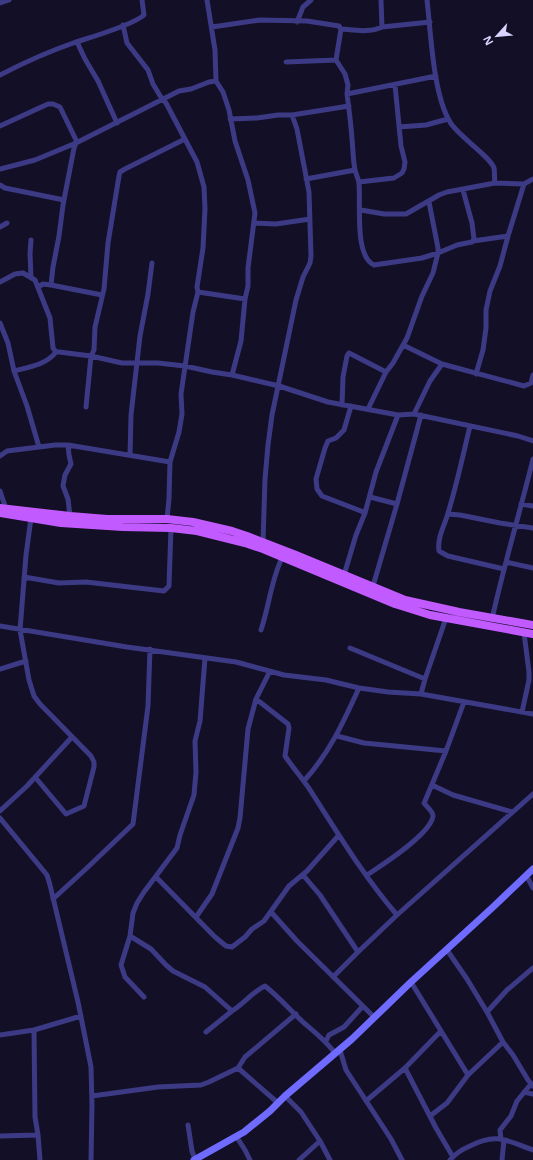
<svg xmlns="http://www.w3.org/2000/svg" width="533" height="1160" viewBox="0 0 533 1160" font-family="'Open Sans',sans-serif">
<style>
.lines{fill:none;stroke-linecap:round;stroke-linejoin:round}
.street{stroke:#3d3a85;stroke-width:5}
.secondary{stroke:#6f6bff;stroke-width:7}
.primary{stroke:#c25bff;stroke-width:8}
</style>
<rect width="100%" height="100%" fill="#130f26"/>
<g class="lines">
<!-- street -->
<path class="street" d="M 207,0 L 215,50 L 216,81 L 223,92 L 229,110 L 235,141 L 248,180 L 255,213 L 248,268 L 248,286 L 245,299 L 241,341 L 232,375
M 381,0 L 382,27
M 427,0 C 431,34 433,94 450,122 C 458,136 491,157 494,168 C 495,172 494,178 495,183
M 0,3 L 9,0
M 297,22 L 303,7 L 311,0
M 123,25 L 127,43 L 148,70 L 153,84 L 162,99 L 166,103 L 197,162 L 204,187 L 205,209 L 203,248 L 197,287 L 198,292 L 193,312 L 181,394 L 182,414 L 179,432 L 170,462 L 169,499 L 167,519
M 212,27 L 260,20 L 307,21 L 339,26 L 341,29 C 354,30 370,33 382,27 L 430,22
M 341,29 L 336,60 L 345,74 L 348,85 L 347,94 C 349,109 351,124 352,139 C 353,149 353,160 355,170 C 356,175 359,179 359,184 C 361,203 354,256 374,265 L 422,258 L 438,253 L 457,245 L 472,242 L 474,239 L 472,223 L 463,190
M 77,42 L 85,59 L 98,81 L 117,123
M 286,62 L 336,60
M 0,75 C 25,62 50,51 76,42 C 92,37 133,25 144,15 L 142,0
M 347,94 L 436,76
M 230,119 L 257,118 L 278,115 L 292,115 L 349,106
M 0,126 L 48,104 L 53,104 L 60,107 L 76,140 L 76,143 L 74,148 L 63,205 L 59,236 L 53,267 L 51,285
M 399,127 L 426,125 L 448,119
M 0,169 L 35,160 L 76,143 L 179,91 L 191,89 L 209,82 L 216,81
M 306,179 L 355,170
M 359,182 L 394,178 L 402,173 L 404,169 L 405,162 L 401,146 L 395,85
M 0,185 L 5,188 L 64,200
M 361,210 L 384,214 L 406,214 L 439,195 L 447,192 L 495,183 L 524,184 L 533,179
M 254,223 L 276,224 L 310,219
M 0,227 L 7,223
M 31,240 L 30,254 L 31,277
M 473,241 L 508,236
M 0,282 L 15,274 L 23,273 L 35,280 L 50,318 L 53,348 L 56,352
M 38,287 L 43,284 L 51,285 L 102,295
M 198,292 L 245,299
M 0,323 L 8,343 L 14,371 L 27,406 L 39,447
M 403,345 L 442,364
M 14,371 C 29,367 46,365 56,352 L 59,352 L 91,356 L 122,363 L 158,363 L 185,366 L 212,372 L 232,375 L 279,386 L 328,402 L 398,415 L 414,414 L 518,436 L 533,441
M 476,374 L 483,350 L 486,328 L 486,310 L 490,291 L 500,266 L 508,236 L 524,184
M 342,405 L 343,377 L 347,356 L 349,353 L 386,372
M 351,406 L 344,430 L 336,438 L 328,441 L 325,448 L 316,479 L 317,489 L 322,496 L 361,511 L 365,513
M 86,407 L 91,356 L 94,350 L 95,327 L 104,289 L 108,243 L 119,176 L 120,172 L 125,169 L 185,139
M 368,409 L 386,372 L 393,363 L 407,338 L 422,296 L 433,273 L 438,253 L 438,248 L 429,202
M 414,414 L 430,381 L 442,364 L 524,386 L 531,383 L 533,375
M 470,426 C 463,455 457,484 448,513 C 445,525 437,537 439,551 L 448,556 L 504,569
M 68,445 L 69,455 L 71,464 L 65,475 L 63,486 L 68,499 L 70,516
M 130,455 L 131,415 L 140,336 L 148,294 L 152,263
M 0,456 L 7,451 L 55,445 L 68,445 L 170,462
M 0,491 L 6,509
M 370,497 L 397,504
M 521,504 L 533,506
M 448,514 L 460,515 L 500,523 L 533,528
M 31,518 L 26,555 L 20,630 L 29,680 L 34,696 L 40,704 L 91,756 L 94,762 L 94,767 L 84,806 L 66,814 L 35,777
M 263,542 L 265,479 L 268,445 L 272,415 L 296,300 L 303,277 L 310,263 L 311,256 L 309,192 L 297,129 L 292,115
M 506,562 L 533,568
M 344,575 L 356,535 L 365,513 L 376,472 L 398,415
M 24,577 L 59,583 L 86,582 L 164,591 L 169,586 L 171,528
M 373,586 L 397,504 L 421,415
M 492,619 C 504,565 520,512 533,459
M 0,626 L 127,647 L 236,662 L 284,675 L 326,680 L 359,688 L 388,692 L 421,694 L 533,714
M 261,630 C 269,607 271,580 282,558
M 350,648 L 425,679
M 0,669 L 26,661
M 421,694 L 425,679 L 446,618
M 256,699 L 288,724 L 289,728 L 285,756 C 293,768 304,780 312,793 C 339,835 365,878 397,915
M 522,712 L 529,680 L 529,672 L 524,633
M 337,736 L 364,743 L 446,751
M 304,781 C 330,752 343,723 359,688
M 432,785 L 453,795 L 512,812
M 0,811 L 27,786 L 72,737
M 0,818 L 47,875 L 50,885 L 78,1002 L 91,1067 L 92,1105 L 91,1160
M 303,875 L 320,895 L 358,952
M 367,875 C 382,865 431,834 433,816 C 433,811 427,807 424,803 L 425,801 L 446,751 L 464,702
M 526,875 L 533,888
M 156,877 L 215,937 L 226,946 L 232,947 L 245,937 L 252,929 L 264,921 L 289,886 L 307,871 L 339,835
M 53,899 L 88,867 L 133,824 L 148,706 L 150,649
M 271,912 L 297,941 L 374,1017
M 196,917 L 212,894 L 238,828 L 240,818 L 248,729 L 256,699 L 270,671
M 130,936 L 151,949 L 166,965 L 173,971 L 205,987 L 232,1011 C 243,1004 254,991 265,986 C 279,997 291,1011 304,1023 C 316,1033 325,1040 335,1053
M 447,950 L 467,979 L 487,1012 L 503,1042 L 513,1055 L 528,1080 L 533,1086
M 333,977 L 358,952 L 397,915 L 533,794
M 411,982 L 468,1075
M 144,997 L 125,977 L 121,965 L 130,936 L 133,913 L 137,903 L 144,892 L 177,848 L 180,835 L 194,795 L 196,772 L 195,741 L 200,721 L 205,658
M 487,1012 L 507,990 L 533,968
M 34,1030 L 35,1117 L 38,1135 L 40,1160
M 206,1032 L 232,1011
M 0,1035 L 34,1030 L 81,1016
M 326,1041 L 329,1035 L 344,1027 L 363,1006
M 340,1050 L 346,1070 L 391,1139 L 402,1160
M 238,1068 L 278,1103
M 405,1068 L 436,1128 L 453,1157
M 524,1092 L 533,1094
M 92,1096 L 158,1087 L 201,1085 L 209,1082 L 238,1068 L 245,1057 L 296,1014
M 285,1096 L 301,1112 L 320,1141 L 330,1160
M 366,1101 L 405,1068 L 440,1032
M 430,1116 L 447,1103 L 468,1075 L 503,1042
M 188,1125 L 192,1151 L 195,1159
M 0,1136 L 38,1135
M 236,1136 L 245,1150 L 250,1160
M 501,1139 L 500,1130 L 511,1116 L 517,1101 L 531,1084
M 299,1160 L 320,1141
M 450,1160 C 455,1154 463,1149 470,1146 C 497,1132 507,1141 533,1150
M 502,1160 L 504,1140"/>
<!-- secondary -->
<path class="secondary" d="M 194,1160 L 244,1132 L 270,1111 L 285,1096 L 352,1039 L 411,982 L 492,908 L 533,869"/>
<!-- primary -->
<path class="primary" d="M 0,508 L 70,516 L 107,519 L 167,519 L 193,522 L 232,531 L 247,536 L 296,555 L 405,600 L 459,612 L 533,625
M 0,513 L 61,523 L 123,527 L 171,528 L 197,531 L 245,543 L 263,549 L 395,604 L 430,615 L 533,634"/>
</g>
<!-- north arrow -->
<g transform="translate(497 36) rotate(243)" stroke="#130f26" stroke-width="3" paint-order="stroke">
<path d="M0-3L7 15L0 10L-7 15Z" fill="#d9d4ff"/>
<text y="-6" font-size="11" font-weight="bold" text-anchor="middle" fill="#d9d4ff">N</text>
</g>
</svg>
